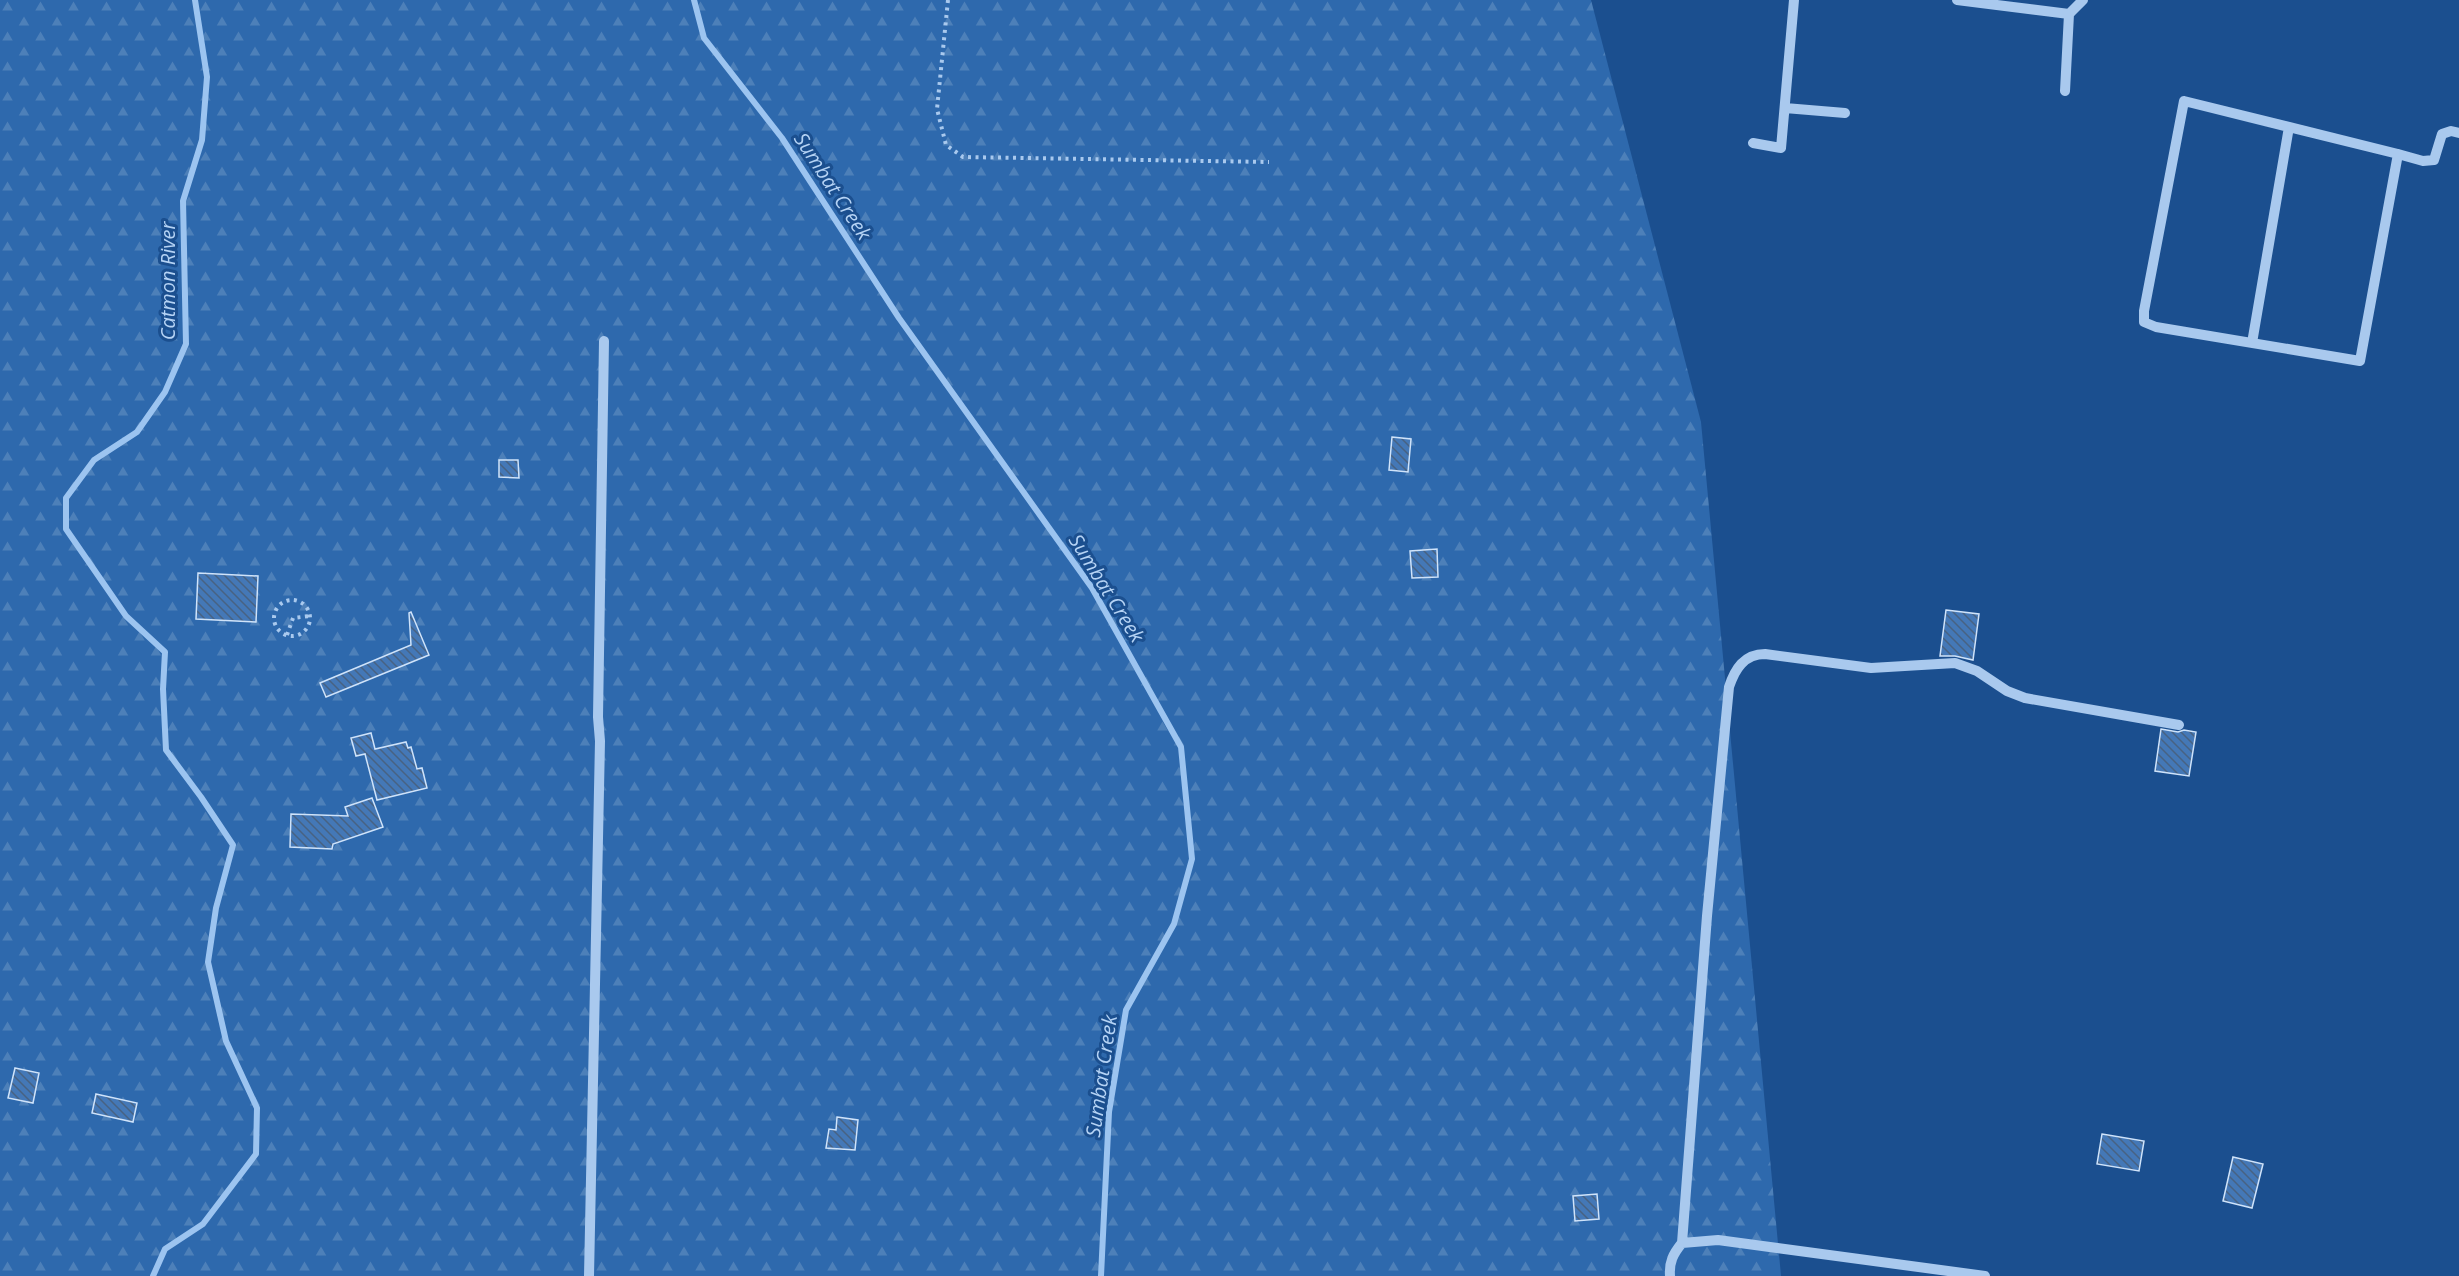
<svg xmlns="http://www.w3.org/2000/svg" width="2459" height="1276" viewBox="0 0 2459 1276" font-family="'Open Sans',sans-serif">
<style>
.forest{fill:url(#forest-firs)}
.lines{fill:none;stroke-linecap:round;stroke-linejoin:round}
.stream{stroke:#9cc4f0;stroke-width:6}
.building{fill:url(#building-back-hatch);stroke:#cfe3fa;stroke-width:1.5}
.path{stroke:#a9c9ee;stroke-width:4;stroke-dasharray:3 4.5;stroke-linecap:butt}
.minor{stroke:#a9c9ee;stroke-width:10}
.labels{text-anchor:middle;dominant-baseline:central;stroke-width:6;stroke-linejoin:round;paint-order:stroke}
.water-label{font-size:20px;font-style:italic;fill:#b5d3f5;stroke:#1b4f8f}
</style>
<defs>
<pattern id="forest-firs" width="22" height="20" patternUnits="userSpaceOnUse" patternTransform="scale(1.5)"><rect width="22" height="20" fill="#2e69ad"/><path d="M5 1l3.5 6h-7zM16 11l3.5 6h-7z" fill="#4d80b9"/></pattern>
<pattern id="building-back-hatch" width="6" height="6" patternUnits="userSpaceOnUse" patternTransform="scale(1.5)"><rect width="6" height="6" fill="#4478b7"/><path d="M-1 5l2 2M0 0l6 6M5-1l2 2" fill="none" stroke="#486282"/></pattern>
</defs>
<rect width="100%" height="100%" fill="#1b4f8f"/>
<!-- forest -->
<path class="forest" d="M 0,0 L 1591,0 L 1701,422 L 1781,1276 L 0,1276 Z"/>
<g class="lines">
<!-- stream -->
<path class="stream" d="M 694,0 L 704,38 L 782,138 L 899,318 L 1092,588 L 1181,747 L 1192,859 L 1174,924 L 1126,1010 L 1109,1112 L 1101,1276
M 153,1276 L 165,1249 L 203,1224 L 256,1154 L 257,1108 L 226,1041 L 208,962 L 216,908 L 233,845 L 201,797 L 166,750 L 163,689 L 165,652 L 126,616 L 66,529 L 66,498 L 94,460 L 137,432 L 165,392 L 186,344 L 183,201 L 202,140 L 207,77 L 195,0"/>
</g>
<!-- building -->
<path class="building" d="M 1392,437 L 1411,439 L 1408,472 L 1389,470 Z
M 499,460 L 518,460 L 519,478 L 499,477 Z
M 1437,549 L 1438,577 L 1412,578 L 1410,551 Z
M 198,573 L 258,576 L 256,622 L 196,619 Z
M 1946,610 L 1979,614 L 1973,660 L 1955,656 L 1940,656 Z
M 411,612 L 429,655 L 326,697 L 320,683 L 411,645 L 409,613 Z
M 2161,729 L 2178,732 L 2184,730 L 2196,732 L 2189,776 L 2155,771 Z
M 371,733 L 375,749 L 406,742 L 408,748 L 411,747 L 417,769 L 422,768 L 427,788 L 377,800 L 365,754 L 356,756 L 351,738 Z
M 372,798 L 383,827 L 333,844 L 332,849 L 290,847 L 291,814 L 348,816 L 345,807 Z
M 15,1068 L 39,1073 L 33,1103 L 8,1098 Z
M 96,1094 L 137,1103 L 133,1122 L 92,1113 Z
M 837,1117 L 858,1120 L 855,1150 L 826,1148 L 829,1129 L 836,1130 Z
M 2102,1134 L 2144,1141 L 2139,1171 L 2097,1164 Z
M 2233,1157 L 2263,1164 L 2252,1208 L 2223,1201 Z
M 1597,1194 L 1599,1219 L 1575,1221 L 1573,1196 Z"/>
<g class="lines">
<!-- path -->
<path class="path" d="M 948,0 L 937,109 L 946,145 L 963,157 L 1269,162
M274 618a18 18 0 1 1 36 0a18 18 0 1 1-36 0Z
M 287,635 L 293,618 L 310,616"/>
<!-- minor -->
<path class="minor" d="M 1957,0 L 2069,14 L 2083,0
M 2065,91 L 2069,14
M 1785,108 L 1845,113
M 1753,143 L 1781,148 L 1794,0
M 2398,154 L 2360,361 L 2156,327 L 2144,322 L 2144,311 L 2184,101 L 2398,154 L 2423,161 L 2434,160 L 2442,134 L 2451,131 L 2459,133
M 2252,343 L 2289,127
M 1682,1243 L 1707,916 L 1729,687 C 1735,669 1744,654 1765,654 L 1871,668 L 1955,663 L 1977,671 L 2007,691 L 2025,698 L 2179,725
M 589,1276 L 600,741 L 598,717 L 604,341
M 1670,1276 C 1669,1262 1673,1254 1682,1243 L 1718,1240 L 1985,1276"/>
</g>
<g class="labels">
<!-- water labels -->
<g class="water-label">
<text transform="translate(833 186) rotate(57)">Sumbat Creek</text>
<text transform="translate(167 281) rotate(-90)">Catmon River</text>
<text transform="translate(1107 588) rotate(58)">Sumbat Creek</text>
<text transform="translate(1101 1076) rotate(-82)">Sumbat Creek</text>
</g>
</g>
</svg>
